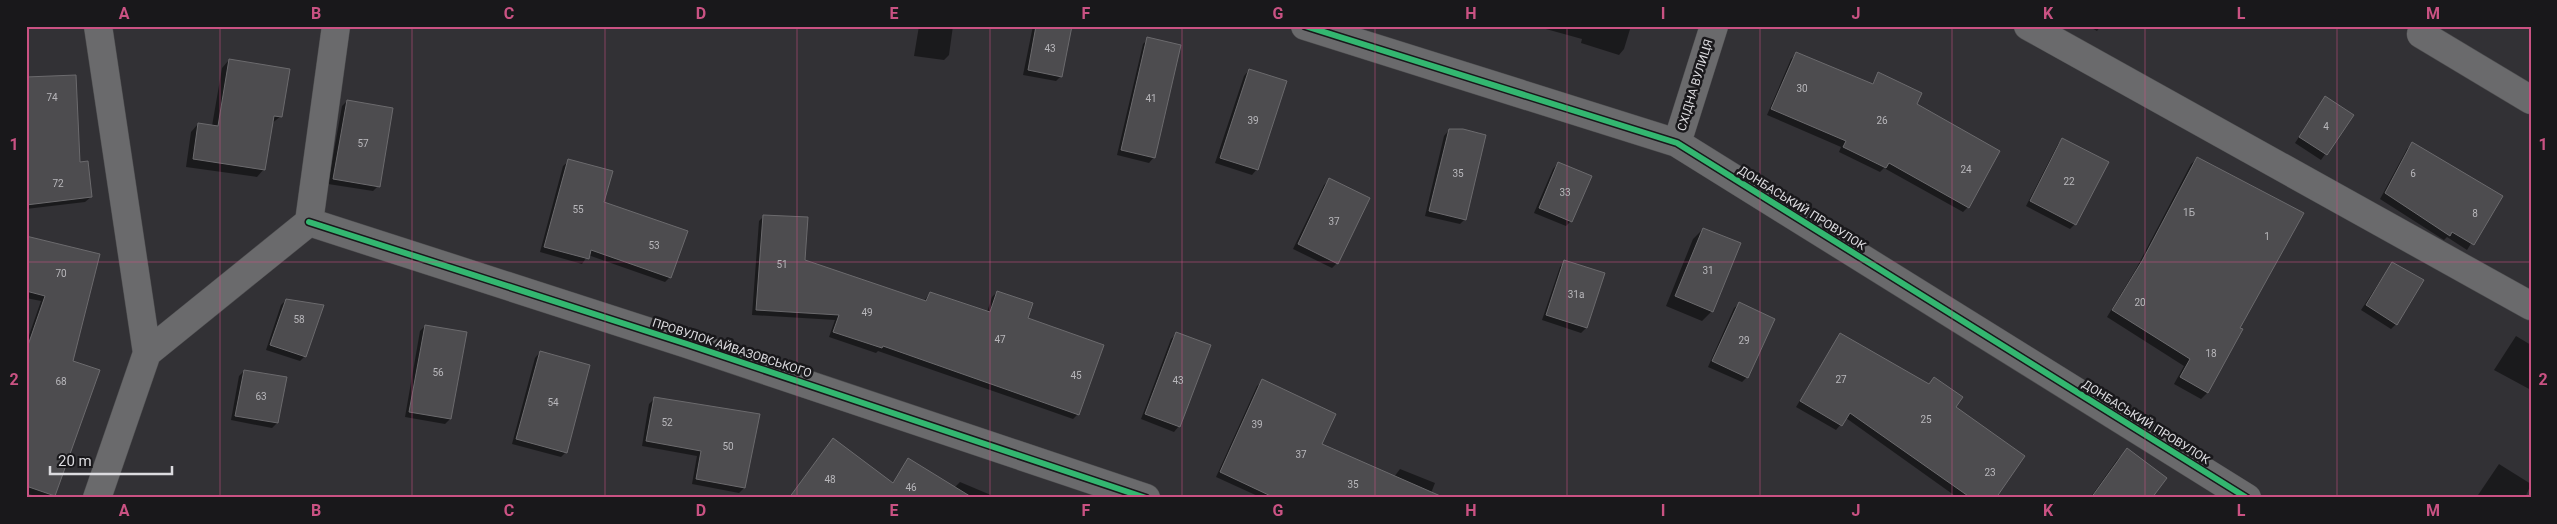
<svg xmlns="http://www.w3.org/2000/svg" width="2557" height="524" viewBox="0 0 2557 524" font-family="Roboto,sans-serif">
<style>
.shadow{fill:#0007}
.building{fill:#4d4c4f;stroke:#6b6a6d}
.lines{fill:none;stroke-linecap:round;stroke-linejoin:round}
.street-casing{stroke:#4d4d4f;stroke-width:29}
.street{stroke:#6a6a6c;stroke-width:28}
.cycleway-casing{stroke:#19181b;stroke-width:9}
.cycleway{stroke:#33b770;stroke-width:6}
.grid{fill:none;stroke:#ca5283;stroke-width:1;stroke-opacity:0.55}
.labels{text-anchor:middle;dominant-baseline:central;stroke-width:5;stroke-linejoin:round;paint-order:stroke}
.number-label{font-size:10px;fill:#b8b7bb}
.street-label{font-size:12px;fill:#dcdbdf;stroke:#19181b}
.neatline{fill:none;stroke:#ca5283;stroke-width:2}
.grid-label{font-size:16px;text-anchor:middle;font-weight:bold;fill:#ca5283}
</style>
<rect width="100%" height="100%" fill="#323135"/>
<!-- shadow -->
<path class="shadow" d="M 919,26 L 953,26 L 949,55 L 944,60 L 914,56 Z
M 1033,26 L 1071,26 L 1061,76 L 1056,81 L 1023,75 Z
M 1535,26 L 1631,26 L 1624,49 L 1619,55 L 1581,43 L 1582,39 Z
M 2088,26 L 2101,26 L 2097,31 Z
M 1148,39 L 1154,157 L 1149,163 L 1117,155 L 1143,44 Z
M 1796,54 L 1871,85 L 1879,74 L 1915,105 L 1968,207 L 1963,212 L 1884,168 L 1880,172 L 1839,152 L 1841,147 L 1767,115 L 1791,59 Z
M 229,60 L 281,116 L 271,124 L 264,169 L 257,177 L 186,167 L 191,132 L 198,124 L 212,126 L 222,68 Z
M 1249,70 L 1257,169 L 1252,175 L 1215,163 L 1244,76 Z
M 26,79 L 79,163 L 91,197 L 85,202 L 26,209 Z
M 2325,98 L 2352,115 L 2321,160 L 2295,143 Z
M 347,101 L 378,186 L 373,191 L 328,184 L 342,106 Z
M 1449,130 L 1465,219 L 1460,224 L 1425,216 L 1444,136 Z
M 2063,139 L 2075,224 L 2070,229 L 2026,206 L 2058,144 Z
M 2412,144 L 2501,196 L 2467,250 L 2447,237 L 2444,240 L 2380,199 L 2407,149 Z
M 2198,158 L 2239,328 L 2241,330 L 2207,393 L 2201,399 L 2174,384 L 2184,366 L 2107,317 L 2136,269 L 2191,164 Z
M 569,161 L 670,277 L 665,282 L 588,255 L 582,264 L 540,252 L 563,166 Z
M 1558,163 L 1571,221 L 1566,226 L 1534,213 L 1553,169 Z
M 1329,180 L 1337,263 L 1332,268 L 1293,249 L 1324,185 Z
M 764,216 L 804,261 L 924,301 L 930,293 L 987,312 L 992,297 L 997,292 L 1026,319 L 1078,414 L 1073,419 L 878,351 L 876,353 L 829,337 L 835,320 L 752,315 L 759,221 Z
M 1703,229 L 1712,311 L 1702,321 L 1666,306 L 1693,239 Z
M 26,237 L 72,362 L 54,495 L 51,498 L 41,498 L 26,493 L 26,344 L 41,301 L 26,298 Z
M 1565,261 L 1603,274 L 1586,328 L 1581,333 L 1542,320 L 1560,267 Z
M 2392,263 L 2396,324 L 2391,329 L 2361,310 Z
M 286,300 L 305,356 L 300,361 L 266,350 L 281,305 Z
M 1740,303 L 1747,377 L 1742,382 L 1708,367 L 1734,308 Z
M 425,326 L 450,419 L 445,424 L 405,417 L 420,331 Z
M 1176,334 L 1179,426 L 1174,432 L 1141,419 L 1171,339 Z
M 1841,334 L 1928,385 L 1935,378 L 1954,408 L 1994,498 L 1958,498 L 1846,418 L 1836,430 L 1796,407 Z
M 2516,336 L 2531,345 L 2531,390 L 2494,370 Z
M 540,352 L 566,452 L 561,457 L 512,444 L 535,358 Z
M 244,371 L 285,378 L 277,423 L 272,428 L 231,420 L 239,376 Z
M 1263,381 L 1321,444 L 1394,477 L 1400,469 L 1435,483 L 1429,498 L 1262,498 L 1216,477 L 1257,386 Z
M 654,399 L 759,415 L 744,488 L 739,493 L 692,484 L 697,456 L 642,446 L 649,404 Z
M 828,445 L 892,484 L 909,460 L 954,488 L 960,482 L 998,498 L 789,498 Z
M 2127,450 L 2151,498 L 2090,498 L 2117,460 Z
M 2499,464 L 2531,484 L 2525,498 L 2476,498 Z"/>
<!-- building -->
<path class="building" d="M 1036,26 L 1072,26 L 1062,77 L 1028,70 Z
M 1147,37 L 1181,45 L 1155,158 L 1121,150 Z
M 1796,52 L 1873,84 L 1878,72 L 1922,93 L 1917,104 L 2000,151 L 1969,208 L 1889,163 L 1886,168 L 1843,147 L 1846,141 L 1771,109 Z
M 229,59 L 290,69 L 282,117 L 274,116 L 265,170 L 193,159 L 198,123 L 218,126 Z
M 1249,69 L 1287,81 L 1258,170 L 1220,158 Z
M 76,75 L 80,162 L 88,161 L 92,197 L 26,205 L 26,77 Z
M 2325,96 L 2354,115 L 2327,155 L 2299,137 Z
M 347,100 L 393,108 L 380,187 L 333,179 Z
M 1449,129 L 1463,129 L 1486,135 L 1466,220 L 1429,211 Z
M 2062,138 L 2109,162 L 2076,225 L 2030,201 Z
M 2412,142 L 2503,196 L 2474,245 L 2452,232 L 2450,236 L 2385,193 Z
M 2197,157 L 2304,213 L 2240,328 L 2243,329 L 2208,393 L 2180,377 L 2190,359 L 2112,310 L 2142,261 Z
M 568,159 L 613,171 L 604,202 L 688,231 L 671,278 L 591,250 L 589,259 L 544,247 Z
M 1558,162 L 1592,176 L 1572,222 L 1539,208 Z
M 1329,178 L 1370,198 L 1338,264 L 1298,244 Z
M 763,215 L 808,217 L 805,260 L 926,301 L 930,292 L 990,312 L 997,291 L 1033,303 L 1028,318 L 1104,345 L 1079,415 L 883,346 L 882,348 L 833,332 L 839,315 L 756,310 Z
M 1703,228 L 1741,243 L 1713,312 L 1675,296 Z
M 26,236 L 100,254 L 73,361 L 100,370 L 55,496 L 26,486 L 26,351 L 45,296 L 26,291 Z
M 1564,260 L 1605,273 L 1587,328 L 1546,315 Z
M 2392,262 L 2424,280 L 2397,325 L 2366,305 Z
M 286,299 L 324,305 L 306,357 L 270,345 Z
M 1739,302 L 1775,319 L 1748,378 L 1712,361 Z
M 425,325 L 467,332 L 451,419 L 409,412 Z
M 1176,332 L 1211,345 L 1180,427 L 1145,414 Z
M 1840,333 L 1929,384 L 1934,377 L 1963,397 L 1956,407 L 2025,456 L 1996,498 L 1971,498 L 1850,413 L 1842,426 L 1800,401 Z
M 540,351 L 590,365 L 567,453 L 516,439 Z
M 244,370 L 287,377 L 278,423 L 235,416 Z
M 1262,379 L 1336,414 L 1322,444 L 1445,498 L 1275,498 L 1220,472 Z
M 654,397 L 760,414 L 745,488 L 696,479 L 701,451 L 646,441 Z
M 833,438 L 893,483 L 908,458 L 973,498 L 789,498 Z
M 2127,448 L 2167,478 L 2152,498 L 2091,498 Z"/>
<g class="lines">
<defs>
<path id="street" d="M 98,26 L 147,353
M 1305,26 L 1677,143 L 2247,498
M 2028,26 L 2531,306
M 2421,34 L 2531,100
M 1677,143 L 1714,26
M 309,222 L 687,344 L 1146,498
M 97,498 L 147,353 L 309,222 L 336,26"/>
</defs>
<!-- street casing -->
<use href="#street" class="street-casing"/>
<!-- street -->
<use href="#street" class="street"/>
<defs>
<path id="cycleway" d="M 1305,26 L 1677,143 L 2247,498
M 309,222 L 687,344 L 1146,498"/>
</defs>
<!-- cycleway casing -->
<use href="#cycleway" class="cycleway-casing"/>
<!-- cycleway -->
<use href="#cycleway" class="cycleway"/>
</g>
<!-- grid -->
<path class="grid" d="M 220,26 L 220,498M 412,26 L 412,498M 605,26 L 605,498M 797,26 L 797,498M 990,26 L 990,498M 1182,26 L 1182,498M 1375,26 L 1375,498M 1567,26 L 1567,498M 1760,26 L 1760,498M 1952,26 L 1952,498M 2145,26 L 2145,498M 2337,26 L 2337,498M 26,262 L 2531,262"/>
<g class="labels">
<!-- number labels -->
<g class="number-label">
<text x="1050" y="48">43</text>
<text x="1802" y="88">30</text>
<text x="52" y="97">74</text>
<text x="1151" y="98">41</text>
<text x="1253" y="120">39</text>
<text x="1882" y="120">26</text>
<text x="2326" y="126">4</text>
<text x="363" y="143">57</text>
<text x="1966" y="169">24</text>
<text x="1458" y="173">35</text>
<text x="2413" y="173">6</text>
<text x="2069" y="181">22</text>
<text x="58" y="183">72</text>
<text x="1565" y="192">33</text>
<text x="578" y="209">55</text>
<text x="2189" y="212">1Б</text>
<text x="2475" y="213">8</text>
<text x="1334" y="221">37</text>
<text x="2267" y="236">1</text>
<text x="654" y="245">53</text>
<text x="782" y="264">51</text>
<text x="1708" y="270">31</text>
<text x="61" y="273">70</text>
<text x="1576" y="294">31а</text>
<text x="2140" y="302">20</text>
<text x="867" y="312">49</text>
<text x="299" y="319">58</text>
<text x="1000" y="339">47</text>
<text x="1744" y="340">29</text>
<text x="2211" y="353">18</text>
<text x="438" y="372">56</text>
<text x="1076" y="375">45</text>
<text x="1841" y="379">27</text>
<text x="1178" y="380">43</text>
<text x="61" y="381">68</text>
<text x="261" y="396">63</text>
<text x="553" y="402">54</text>
<text x="1926" y="419">25</text>
<text x="667" y="422">52</text>
<text x="1257" y="424">39</text>
<text x="728" y="446">50</text>
<text x="1301" y="454">37</text>
<text x="1990" y="472">23</text>
<text x="830" y="479">48</text>
<text x="1353" y="484">35</text>
<text x="911" y="487">46</text>
</g>
<!-- street labels -->
<g class="street-label">
<text transform="translate(1695 85) rotate(-73)">СХІДНА ВУЛИЦЯ</text>
<text transform="translate(1802 208) rotate(32)">ДОНБАСЬКИЙ ПРОВУЛОК</text>
<text transform="translate(732 348) rotate(18)">ПРОВУЛОК АЙВАЗОВСЬКОГО</text>
<text transform="translate(2146 422) rotate(32)">ДОНБАСЬКИЙ ПРОВУЛОК</text>
</g>
</g>
<!-- border -->
<rect width="2557" height="524" fill="none" stroke="#19181b" stroke-width="55"/>
<!-- scale -->
<path d="M50 466v8h122v-8" fill="none" stroke="#dcdbdf" stroke-width="2.5"/>
<text x="58" y="466" font-size="15" fill="#dcdbdf" stroke="#19181b" stroke-width="4" paint-order="stroke">20 m</text>
<rect x="28" y="28" width="2502" height="468" class="neatline"/>
<g class="grid-label">
<text x="124" y="19">A</text>
<text x="316" y="19">B</text>
<text x="509" y="19">C</text>
<text x="701" y="19">D</text>
<text x="894" y="19">E</text>
<text x="1086" y="19">F</text>
<text x="1278" y="19">G</text>
<text x="1471" y="19">H</text>
<text x="1663" y="19">I</text>
<text x="1856" y="19">J</text>
<text x="2048" y="19">K</text>
<text x="2241" y="19">L</text>
<text x="2433" y="19">M</text>
<text x="14" y="150">1</text>
<text x="2543" y="150">1</text>
<text x="14" y="385">2</text>
<text x="2543" y="385">2</text>
<text x="124" y="516">A</text>
<text x="316" y="516">B</text>
<text x="509" y="516">C</text>
<text x="701" y="516">D</text>
<text x="894" y="516">E</text>
<text x="1086" y="516">F</text>
<text x="1278" y="516">G</text>
<text x="1471" y="516">H</text>
<text x="1663" y="516">I</text>
<text x="1856" y="516">J</text>
<text x="2048" y="516">K</text>
<text x="2241" y="516">L</text>
<text x="2433" y="516">M</text>
</g>
</svg>
